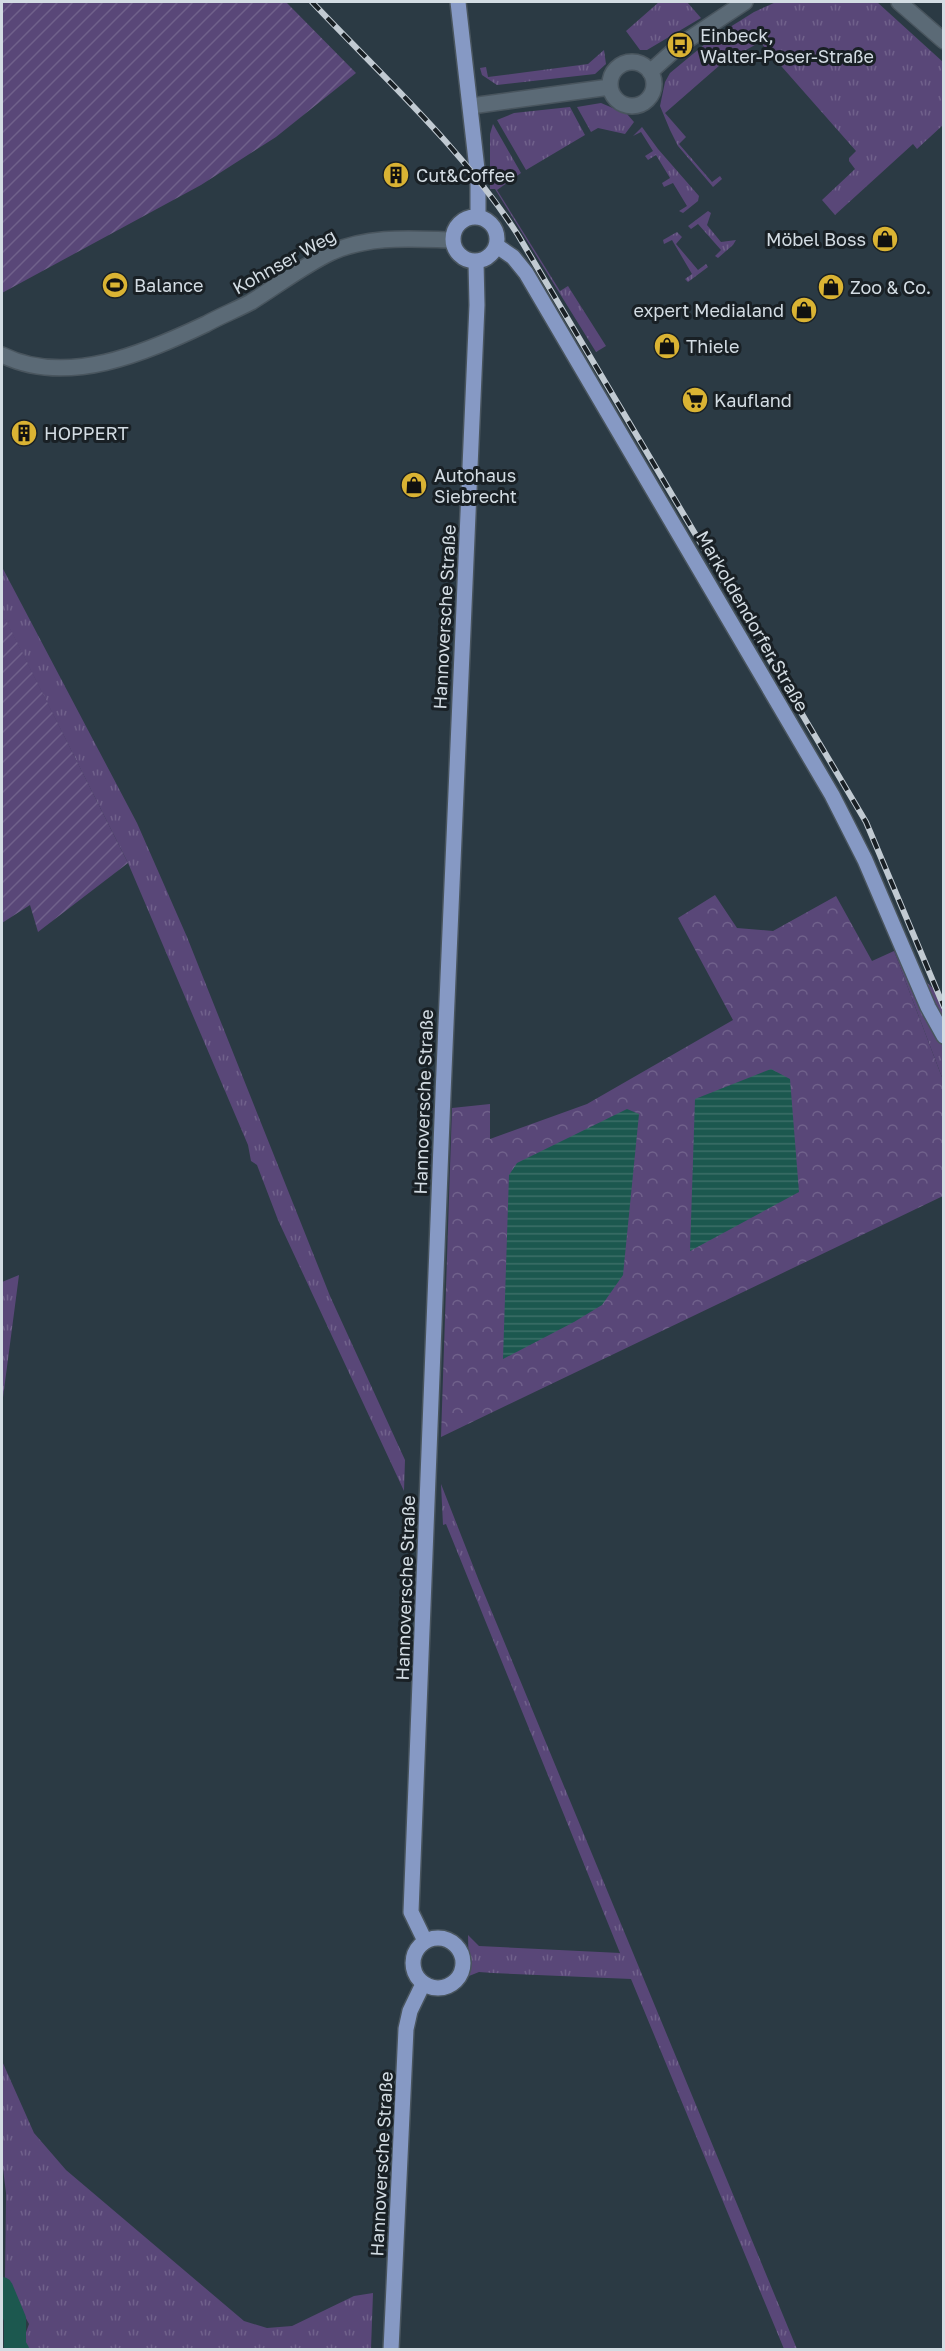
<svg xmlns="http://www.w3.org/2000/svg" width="945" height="2351" viewBox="0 0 945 2351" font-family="'Golos Text',sans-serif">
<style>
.grass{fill:url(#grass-tufts)}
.forest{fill:url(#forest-crowns)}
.garden{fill:url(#garden-furrows)}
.water{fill:url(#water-rules)}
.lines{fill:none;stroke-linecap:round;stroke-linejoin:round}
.river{stroke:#1c584f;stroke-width:22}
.minor-casing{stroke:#49555e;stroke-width:18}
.major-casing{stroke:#49555e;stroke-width:18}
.minor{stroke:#5b6a76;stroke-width:15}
.major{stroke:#8699c4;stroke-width:15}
.rail-casing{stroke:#c1cad2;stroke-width:6}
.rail{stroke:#192025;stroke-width:4;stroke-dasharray:11;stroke-linecap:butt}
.labels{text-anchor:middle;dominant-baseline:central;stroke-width:6;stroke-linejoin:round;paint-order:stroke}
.poi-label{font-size:18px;fill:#d3dce3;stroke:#192025;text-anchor:start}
.street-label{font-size:18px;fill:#d3dce3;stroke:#192025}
</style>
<defs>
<pattern id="grass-tufts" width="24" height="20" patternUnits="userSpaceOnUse" patternTransform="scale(1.5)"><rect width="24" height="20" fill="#594778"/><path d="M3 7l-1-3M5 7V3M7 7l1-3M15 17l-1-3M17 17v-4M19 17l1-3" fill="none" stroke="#70618b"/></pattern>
<pattern id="forest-crowns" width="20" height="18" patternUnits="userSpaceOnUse" patternTransform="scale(1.5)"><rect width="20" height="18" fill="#594778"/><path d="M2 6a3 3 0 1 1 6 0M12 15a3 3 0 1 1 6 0" fill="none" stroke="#70618b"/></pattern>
<pattern id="garden-furrows" width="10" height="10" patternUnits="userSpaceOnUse" patternTransform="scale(1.5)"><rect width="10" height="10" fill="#594778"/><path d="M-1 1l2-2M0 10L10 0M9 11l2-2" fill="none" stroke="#70618b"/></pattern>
<pattern id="water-rules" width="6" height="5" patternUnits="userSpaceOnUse" patternTransform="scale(1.5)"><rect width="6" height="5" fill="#1c584f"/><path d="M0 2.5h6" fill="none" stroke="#3c6f68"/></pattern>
</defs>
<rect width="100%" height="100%" fill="#2b3a44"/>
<!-- grass -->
<path class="grass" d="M 659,2 L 687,2 L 701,18 L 647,50 L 640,50 L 626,31 Z
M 776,2 L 877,2 L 943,62 L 943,125 L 917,149 L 913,144 L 835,215 L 822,200 L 855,169 L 849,161 L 849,158 L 856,151 L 760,42 L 720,65 L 665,113 L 686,137 L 679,144 L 712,182 L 720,176 L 722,179 L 713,187 L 678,146 L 670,130 L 660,106 L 665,82 L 670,73 L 711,39 L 754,12 Z
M 604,50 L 606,64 L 595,74 L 497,85 L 482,75 L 480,68 L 486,67 L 488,77 L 588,64 Z
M 601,103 L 627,114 L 634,122 L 625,134 L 598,128 L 591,132 L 577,107 Z
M 570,107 L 585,135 L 526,170 L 497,120 L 514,113 Z
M 493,124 L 521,173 L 497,190 L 560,291 L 568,286 L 606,346 L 596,352 L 495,189 L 490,189 L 490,134 Z
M 642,127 L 658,149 L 699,196 L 698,201 L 683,213 L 679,211 L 687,206 L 673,183 L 664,187 L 662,183 L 670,178 L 656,155 L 648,160 L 645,156 L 653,151 L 641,132 L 633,136 Z
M 708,211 L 711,213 L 707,225 L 721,242 L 736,240 L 733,245 L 718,258 L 715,256 L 721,250 L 698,224 L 691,229 L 688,226 Z
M 677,232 L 682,237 L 676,244 L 698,270 L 706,264 L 708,267 L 688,282 L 685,279 L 692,274 L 672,240 L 664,244 L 663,240 Z
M 2,567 L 137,823 L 187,937 L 330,1296 L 405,1460 L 404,1491 L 278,1220 L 257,1165 L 251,1161 L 248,1145 L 128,863 L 5,619 L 2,620 Z
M 894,951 L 943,998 L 943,1080 Z
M 19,1275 L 2,1405 L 2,1406 L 2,1282 Z
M 441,1484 L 479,1581 L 797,2349 L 784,2349 L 631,1979 L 493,1973 L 479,1972 L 469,1976 L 468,1935 L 479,1946 L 620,1953 L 446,1524 L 443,1525 Z
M 2,2061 L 34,2133 L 66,2170 L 244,2321 L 267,2328 L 292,2326 L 354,2296 L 373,2293 L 371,2349 L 29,2349 L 23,2341 L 29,2324 L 5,2278 L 6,2193 L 2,2160 Z"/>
<!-- forest -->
<path class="forest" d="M 715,895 L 737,928 L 773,931 L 836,896 L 872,961 L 894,951 L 943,1080 L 943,1196 L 441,1437 L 452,1108 L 490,1104 L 490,1139 L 587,1104 L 733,1020 L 678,918 Z"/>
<!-- garden -->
<path class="garden" d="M 2,2 L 286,2 L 356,73 L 276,137 L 201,185 L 2,293 Z
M 5,618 L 128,863 L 38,932 L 30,905 L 2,923 L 2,620 Z"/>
<!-- water -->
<path class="water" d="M 771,1069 L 790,1079 L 799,1192 L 690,1251 L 695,1099 Z
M 627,1109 L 639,1114 L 623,1275 L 602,1305 L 574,1322 L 503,1359 L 509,1175 L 517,1163 Z"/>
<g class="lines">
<!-- river -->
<path class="river" d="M 2,2288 L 15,2319 L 15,2346 L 18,2350"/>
<defs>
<path id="minor" d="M 899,2 L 944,41
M610 84a22 22 0 1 1 44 0a22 22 0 1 1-44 0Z
M 650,72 L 680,45 L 745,2
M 471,106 L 610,87
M 2,355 C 67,387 145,353 206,324 C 220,316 236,310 251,302 C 277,286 304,265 332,252 C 371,235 412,239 453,240"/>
<path id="major" d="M 458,2 L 478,178 L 478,217
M453 239a22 22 0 1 1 44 0a22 22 0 1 1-44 0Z
M 497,246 L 513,257 L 526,273 L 832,795 L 865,860 L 928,1007 L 944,1036
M413 1963a25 25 0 1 1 50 0a25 25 0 1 1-50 0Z
M 425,1941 L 411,1912 L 443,1094 L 477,305 L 476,262
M 391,2350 L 406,2029 L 410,2011 L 423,1984"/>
</defs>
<!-- minor casing -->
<use href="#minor" class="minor-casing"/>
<!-- major casing -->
<use href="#major" class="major-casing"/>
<!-- minor -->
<use href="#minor" class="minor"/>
<!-- major -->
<use href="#major" class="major"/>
<defs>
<path id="rail" d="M 312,2 C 383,77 462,148 518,235 L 866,822 L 944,1007"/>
</defs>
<!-- rail casing -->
<use href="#rail" class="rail-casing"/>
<!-- rail -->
<use href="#rail" class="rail"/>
</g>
<!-- icons -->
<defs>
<symbol id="bus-disc" viewBox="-11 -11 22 22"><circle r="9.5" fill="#dab333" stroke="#192025"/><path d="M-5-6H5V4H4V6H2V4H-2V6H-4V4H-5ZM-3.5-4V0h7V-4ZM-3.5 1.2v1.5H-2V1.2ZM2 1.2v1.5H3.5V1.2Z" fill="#111"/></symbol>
<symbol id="building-disc" viewBox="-11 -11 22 22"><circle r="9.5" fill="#dab333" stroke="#192025"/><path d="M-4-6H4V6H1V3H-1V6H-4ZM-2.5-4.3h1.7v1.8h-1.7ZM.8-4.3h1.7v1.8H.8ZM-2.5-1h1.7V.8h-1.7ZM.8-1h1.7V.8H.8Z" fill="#111"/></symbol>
<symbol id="shop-disc" viewBox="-11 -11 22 22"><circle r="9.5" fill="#dab333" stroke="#192025"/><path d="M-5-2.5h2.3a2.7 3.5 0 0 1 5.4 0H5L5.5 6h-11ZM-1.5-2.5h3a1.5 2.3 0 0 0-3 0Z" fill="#111"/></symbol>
<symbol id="stadium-disc" viewBox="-11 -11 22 22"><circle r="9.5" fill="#dab333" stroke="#192025"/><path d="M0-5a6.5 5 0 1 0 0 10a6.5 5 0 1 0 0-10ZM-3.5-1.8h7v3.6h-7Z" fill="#111"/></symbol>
<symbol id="supermarket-disc" viewBox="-11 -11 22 22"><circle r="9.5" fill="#dab333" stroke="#192025"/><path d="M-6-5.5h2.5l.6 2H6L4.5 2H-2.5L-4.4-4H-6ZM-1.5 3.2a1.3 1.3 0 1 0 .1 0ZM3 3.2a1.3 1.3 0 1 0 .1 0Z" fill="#111"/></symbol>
</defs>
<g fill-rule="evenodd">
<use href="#bus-disc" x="665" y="30" width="30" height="30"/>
<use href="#building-disc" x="381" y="160" width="30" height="30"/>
<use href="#shop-disc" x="870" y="224" width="30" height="30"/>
<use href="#stadium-disc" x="100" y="270" width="30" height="30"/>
<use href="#shop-disc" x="816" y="272" width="30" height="30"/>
<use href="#shop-disc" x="789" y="295" width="30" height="30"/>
<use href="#shop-disc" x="652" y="331" width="30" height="30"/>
<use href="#supermarket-disc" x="680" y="385" width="30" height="30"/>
<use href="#building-disc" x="9" y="418" width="30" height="30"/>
<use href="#shop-disc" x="399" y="470" width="30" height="30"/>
</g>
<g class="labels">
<!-- poi labels -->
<g class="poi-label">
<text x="700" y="35">Einbeck,<tspan x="700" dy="21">Walter-Poser-Straße</tspan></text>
<text x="416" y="175">Cut&amp;Coffee</text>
<text x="866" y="239" text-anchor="end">Möbel Boss</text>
<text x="134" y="285">Balance</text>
<text x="850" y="287">Zoo &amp; Co.</text>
<text x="784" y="310" text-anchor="end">expert Medialand</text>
<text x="686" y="346">Thiele</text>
<text x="714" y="400">Kaufland</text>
<text x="44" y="433">HOPPERT</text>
<text x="434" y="475">Autohaus<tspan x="434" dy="21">Siebrecht</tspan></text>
</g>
<!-- street labels -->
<g class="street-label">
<text transform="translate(284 261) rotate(-29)">Kohnser Weg</text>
<text transform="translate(444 617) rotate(-87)">Hannoversche Straße</text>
<text transform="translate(753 621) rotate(60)">Markoldendorfer Straße</text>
<text transform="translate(423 1102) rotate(-88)">Hannoversche Straße</text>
<text transform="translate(405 1588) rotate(-88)">Hannoversche Straße</text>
<text transform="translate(381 2164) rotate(-87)">Hannoversche Straße</text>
</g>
</g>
<!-- border -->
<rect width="945" height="2351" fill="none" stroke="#d3dce3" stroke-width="6"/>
</svg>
